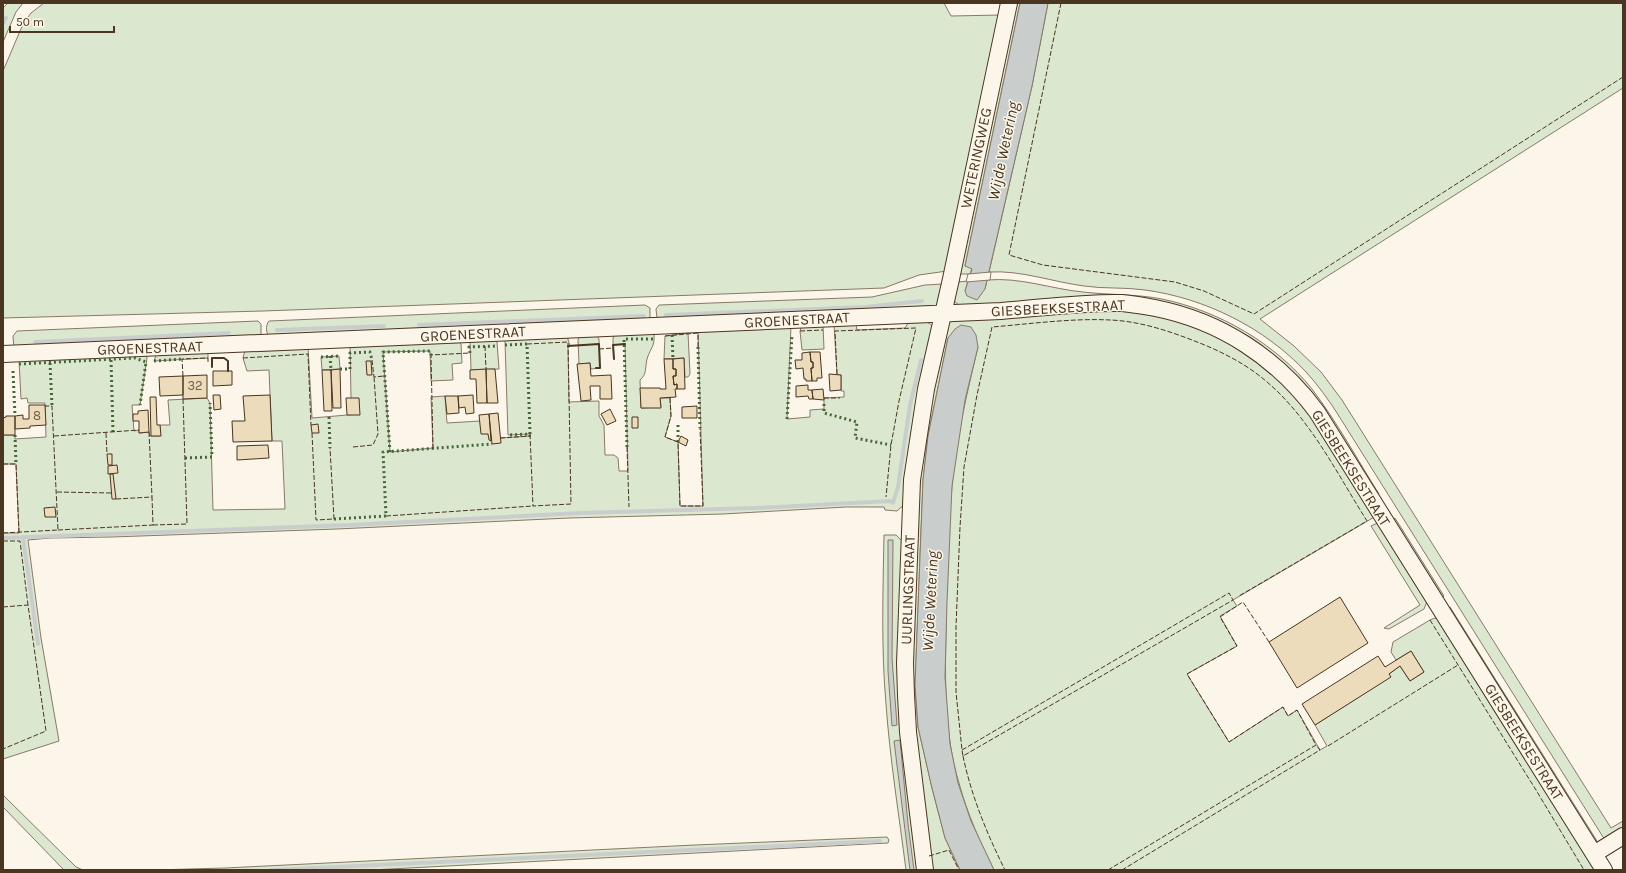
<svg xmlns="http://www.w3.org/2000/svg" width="1626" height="873" viewBox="0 0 1626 873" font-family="Karla,sans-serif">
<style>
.green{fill:#dce7d0;stroke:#887966}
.water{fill:#c9cecd;stroke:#887966}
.pier{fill:#fbf6e9;stroke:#887966}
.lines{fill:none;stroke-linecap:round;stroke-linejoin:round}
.stream{stroke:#c9cecd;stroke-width:4}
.building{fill:#ecdcbc;stroke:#4a3520}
.minor-casing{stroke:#4a3520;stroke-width:18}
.minor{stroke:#fbf6e9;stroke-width:16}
.hedge{stroke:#436837;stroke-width:3;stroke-dasharray:2 3;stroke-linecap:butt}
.fence{stroke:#4a3520;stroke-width:1;stroke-dasharray:5 2;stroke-linecap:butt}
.wall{stroke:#4a3520;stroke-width:2}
.labels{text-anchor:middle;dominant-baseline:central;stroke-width:3;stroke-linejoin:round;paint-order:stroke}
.number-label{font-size:13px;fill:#725f47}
.street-label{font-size:15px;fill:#4a3520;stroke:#fbf6e9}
.water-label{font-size:16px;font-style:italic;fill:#4a3520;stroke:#fbf6e9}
</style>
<rect width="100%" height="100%" fill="#fbf6e9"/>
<!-- green -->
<path class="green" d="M 8,3 L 23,3 L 16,12 L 3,42 L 3,8 Z
M 44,3 L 944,3 L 951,16 L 1001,15 L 947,271 L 919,275 L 884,288 L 263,311 L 3,318 L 3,71 L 23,24 L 31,13 Z
M 1013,3 L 1020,3 L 965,266 L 972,268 L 970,274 L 960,274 Z
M 1048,3 L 1623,3 L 1623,88 L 1260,319 L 1294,346 L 1321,372 L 1342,400 L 1611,828 L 1623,821 L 1623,832 L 1605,839 L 1603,837 L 1337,413 C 1328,399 1318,385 1306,372 C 1265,328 1205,298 1145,290 C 1125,287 1104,289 1084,286 C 1053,282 1021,270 989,272 L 1032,86 Z
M 987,280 C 1021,277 1051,289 1083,292 C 1109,295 1136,294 1162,299 C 1219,311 1275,343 1312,389 C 1337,422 1357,459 1379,494 L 1376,495 L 1300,383 L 1173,307 L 960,306 L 954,301 L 958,282 L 968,281 L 965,291 L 985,289 Z
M 943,284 L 937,307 L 660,321 L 657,318 L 656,309 L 659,305 L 872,297 L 925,285 Z
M 645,305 L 650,308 L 650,318 L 648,321 L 270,338 C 266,333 265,326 269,321 Z
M 1134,310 L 1202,327 L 1267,367 L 1308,409 L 1376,516 L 1233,600 L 1237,606 L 1220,616 L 1237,646 L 1187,674 L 1229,742 L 1283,707 L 1288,716 L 1297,710 L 1320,750 L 1327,746 L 1315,725 L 1390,677 L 1389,674 L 1400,666 L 1410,681 L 1424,672 L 1411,651 L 1396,660 L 1391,652 L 1393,642 L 1430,620 L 1435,618 L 1441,620 L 1597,870 L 994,870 C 980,842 967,813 959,783 C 944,734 945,679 946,628 C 947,581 947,533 952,486 C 956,439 967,393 978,347 L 948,338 L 928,436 L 923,480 L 915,685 L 918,727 L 932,788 L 945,838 L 960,870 L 928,870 L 910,704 L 921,441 L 947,324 L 951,321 L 1073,311 Z
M 910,320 C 920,320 926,319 933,327 L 907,502 L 897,511 L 885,510 L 884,507 L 846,507 L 723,514 L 569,518 L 337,529 L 112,537 L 50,538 L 28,540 L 41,638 L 59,741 L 3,759 L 3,533 L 19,533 L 16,464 L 3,464 L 3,435 L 15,435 L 15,439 L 46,437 L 45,403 L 28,403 L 27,398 L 21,399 L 19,360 L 145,354 L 147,358 L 140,405 L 132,405 L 134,431 L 139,430 L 139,433 L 149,432 L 150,436 L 160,436 L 160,425 L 170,425 L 168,400 L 207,398 L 210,403 L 213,510 L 285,509 L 282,441 L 272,441 L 269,370 L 247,371 L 243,358 L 245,350 L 308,347 L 312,418 L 359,414 L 351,398 L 350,344 L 458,340 L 461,344 L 462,363 L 452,364 L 453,380 L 431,381 L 430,351 L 383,352 L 390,452 L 433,448 L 431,397 L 445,396 L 447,423 L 480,421 L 492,441 L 500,438 L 530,436 L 530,434 L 508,435 L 505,341 L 507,339 L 567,336 L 570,346 L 568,346 L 569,402 L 599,401 L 599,416 L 604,425 L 605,455 L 614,455 L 618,458 L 619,471 L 628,471 L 625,344 L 613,345 L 613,338 L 615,334 L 654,332 C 655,348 651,346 647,359 C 645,368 647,374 640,380 L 641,408 L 661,407 L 660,398 L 670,398 L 671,416 L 665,437 L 678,442 L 680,506 L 703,506 L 698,330 L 791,326 L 787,419 L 810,417 L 810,410 L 824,409 L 824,398 L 844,397 L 844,391 L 841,391 L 841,375 L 837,375 L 834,324 L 856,324 L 857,330 L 905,328 Z
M 258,321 L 261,324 L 261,335 L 14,349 L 13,336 L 17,331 Z
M 802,325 L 823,325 L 824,349 L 802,350 L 800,331 Z
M 688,333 L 690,374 L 688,377 L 685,377 L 684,358 L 664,359 L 665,336 Z
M 580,335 L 596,335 L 599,339 L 600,368 L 591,369 L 590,363 L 579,364 L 578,340 Z
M 495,339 L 497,342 L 499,369 L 471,370 L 470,340 Z
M 208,352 L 208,358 L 154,361 L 156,355 Z
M 339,356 L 340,369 L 322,370 L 321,357 Z
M 1395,518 L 1444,596 L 1441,599 L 1392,520 Z
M 1380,522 L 1428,599 L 1424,609 L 1389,629 L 1384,628 L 1420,605 L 1371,526 Z
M 884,535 L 896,535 L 905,544 L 921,870 L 906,870 C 899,815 890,760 886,704 C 881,648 883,591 884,535 Z
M 1450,607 L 1597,841 L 1591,838 L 1447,609 Z
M 3,795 L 76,867 L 83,870 L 64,870 L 3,807 Z
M 887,837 L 889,840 L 888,843 L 371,870 L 154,870 L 225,868 L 695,845 Z"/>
<!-- water -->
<path class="water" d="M 1020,3 L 1048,3 L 1032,86 L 987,280 L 985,289 L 977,300 L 967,296 L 965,291 L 972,269 L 965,266 Z
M 961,325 L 971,327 L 976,335 L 978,347 L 965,400 L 952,486 L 947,602 L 945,677 L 950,744 L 958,783 L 971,821 L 994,870 L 960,870 L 945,838 L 932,788 L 918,727 L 915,685 L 923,480 L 928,436 L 948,338 L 955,329 Z
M 888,540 L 893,540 L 892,658 L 897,725 L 892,726 L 888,671 Z
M 900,740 L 908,824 L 914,870 L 910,870 L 894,741 Z"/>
<!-- pier -->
<path class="pier" d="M 991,272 L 990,280 L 966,282 L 968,274 Z"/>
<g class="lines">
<!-- stream -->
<path class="stream" d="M 3,23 L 6,18
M 666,315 L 865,307 L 922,301
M 419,325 L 644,316
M 277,330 L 384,326
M 35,342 L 229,333
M 23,537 L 38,644
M 3,538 L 350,525 L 580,513 L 755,508 L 890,501 L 893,503 L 898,487 L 910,405 L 921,360
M 272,870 L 880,841"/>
</g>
<!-- building -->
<path class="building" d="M 810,352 L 820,352 L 822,378 L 817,378 L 817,381 L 812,381 L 811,368 L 813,368 L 813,362 L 811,362 Z
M 810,352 L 811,362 L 813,362 L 813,368 L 811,368 L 812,381 L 806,381 L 806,379 L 804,379 L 803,368 L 796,369 L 795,360 L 802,360 L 802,353 Z
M 684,358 L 685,389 L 677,389 L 677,384 L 674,385 L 673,376 L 676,376 L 676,369 L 673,369 L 673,359 Z
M 664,359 L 673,359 L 673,369 L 676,369 L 676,376 L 673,376 L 674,385 L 677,384 L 677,389 L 675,389 L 676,397 L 660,398 L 661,408 L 641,408 L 640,388 L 660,388 L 660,389 L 666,389 Z
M 366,361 L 371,361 L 372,375 L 367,375 Z
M 590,363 L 591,376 L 611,375 L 612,399 L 600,399 L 600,386 L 590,386 L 591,400 L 581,401 L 577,364 Z
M 340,369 L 341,408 L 333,408 L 331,370 Z
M 486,369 L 487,403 L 477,403 L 476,379 L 470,379 L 470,370 Z
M 486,369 L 495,369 L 498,403 L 487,403 Z
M 322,370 L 331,370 L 332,411 L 324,411 Z
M 213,371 L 232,371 L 232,385 L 213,386 Z
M 829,374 L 841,375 L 841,390 L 830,391 Z
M 207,375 L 207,398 L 183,399 L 183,376 Z
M 183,376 L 183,395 L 160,396 L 159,377 Z
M 808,385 L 808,390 L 812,390 L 813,399 L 809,399 L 808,396 L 796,397 L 796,386 Z
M 823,389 L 824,400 L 813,399 L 812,390 Z
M 213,395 L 220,395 L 221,409 L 214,410 Z
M 270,395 L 272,441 L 233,442 L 232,421 L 245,421 L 243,396 Z
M 473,395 L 474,413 L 466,414 L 465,407 L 459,408 L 458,396 Z
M 445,396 L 458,396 L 459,413 L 447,414 Z
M 150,397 L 156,397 L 157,425 L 160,425 L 161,436 L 151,436 Z
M 346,398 L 359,398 L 360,415 L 347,415 Z
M 29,405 L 45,405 L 46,425 L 30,426 L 30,428 L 15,429 L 15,416 L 23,415 L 23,419 L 29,419 Z
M 697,406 L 697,418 L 682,418 L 682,407 Z
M 610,409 L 616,421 L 607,425 L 601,414 Z
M 148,410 L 149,432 L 139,433 L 139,421 L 133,421 L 133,414 L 138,414 L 138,411 Z
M 498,413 L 501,443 L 492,444 L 489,414 Z
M 489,414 L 491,441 L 489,440 L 488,434 L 481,434 L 479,415 Z
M 6,416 L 15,416 L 15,435 L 3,435 L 3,418 L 6,417 Z
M 632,417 L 638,417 L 638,428 L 632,428 Z
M 318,424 L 319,433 L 312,433 L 311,425 Z
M 681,436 L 688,440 L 686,446 L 678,442 Z
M 268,445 L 269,458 L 237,460 L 237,446 Z
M 107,454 L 112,454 L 112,465 L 108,465 Z
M 117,465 L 118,473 L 108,474 L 108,466 Z
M 110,474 L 113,474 L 116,499 L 112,499 Z
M 55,507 L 56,517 L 45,517 L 44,508 Z
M 1340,597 L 1368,643 L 1297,688 L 1269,642 Z
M 1411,651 L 1424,672 L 1410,681 L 1400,666 L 1389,674 L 1391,677 L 1315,725 L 1302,704 L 1378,656 L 1385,667 Z"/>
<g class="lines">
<defs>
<path id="minor" d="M 3,354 L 1001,311 C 1041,308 1082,302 1122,303 C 1133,304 1144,306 1155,308 C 1221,321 1277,358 1317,412 L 1604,870
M 1594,854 L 1623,836
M 925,870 L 908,732 L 906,695 L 905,663 L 912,480 L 926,389 L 951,279 L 1009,3"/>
</defs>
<!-- minor casing -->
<use href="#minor" class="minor-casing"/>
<!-- minor -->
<use href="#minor" class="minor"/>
<!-- hedge -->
<path class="hedge" d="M 672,335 L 673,359
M 505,345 L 527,344 L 530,434 L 508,435
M 698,347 L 700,428
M 470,353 L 469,347 L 497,346
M 330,356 L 331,370
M 321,357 L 339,356
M 111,360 L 113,432
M 154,361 L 182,359
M 50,363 L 52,406
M 3,364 L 4,364
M 19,364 L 135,358 L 146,362 L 140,405
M 340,369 L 350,369 L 350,353 L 370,352 L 372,360
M 13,371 L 15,416
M 824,404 L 824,413 L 857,422 L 855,438 L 891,445
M 329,417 L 330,448
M 787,419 L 792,335
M 15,435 L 16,464
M 678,442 L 678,422
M 627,447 L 624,339 L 654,339
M 390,452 L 383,352 L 430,351 L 431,355
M 185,458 L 212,457 L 210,403
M 334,519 L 386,516 L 383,452 L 492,444"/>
<!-- fence -->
<path class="fence" d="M 1061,3 L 1009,255 L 1043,265 L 1175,282 L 1204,291 L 1254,314 L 1623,77
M 800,331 L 823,330
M 665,336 L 698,333 L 698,347
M 527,344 L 568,342 L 571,504 L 533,506 L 530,434
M 485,346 L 486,369
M 599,349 L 613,348
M 243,358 L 308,354 L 311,425
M 372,360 L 374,377 L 384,376
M 837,374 L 835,331 L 916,328 L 899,401 L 891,445 L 886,497
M 183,376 L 182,359 L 208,358 L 208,363
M 670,398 L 671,416 L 665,437 L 678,442 L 680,506 L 703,506 L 700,428
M 824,398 L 840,398
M 149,432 L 152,497
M 106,433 L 107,454
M 312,433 L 316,520 L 334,519 L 330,448
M 54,436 L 139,430
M 500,438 L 531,436
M 353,447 L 373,445 L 378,434 L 374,377
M 627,447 L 629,507
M 433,449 L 431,355 L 470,353
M 3,464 L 16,464 L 19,533
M 57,492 L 111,493
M 386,516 L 533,506
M 153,525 L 187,524 L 183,399
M 58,530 L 153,525 L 152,497 L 116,499
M 3,533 L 58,530 L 52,406 L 45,406
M 3,541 L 20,541 L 28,605
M 3,607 L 28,605 L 46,731 L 3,749
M 1430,620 L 1536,790 L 1584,870
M 1269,642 L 1243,602 L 1220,617 L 1237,646 L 1187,674 L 1229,742 L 1283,707 L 1288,716 L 1297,710 L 1316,745
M 1328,746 L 1458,665
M 962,750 L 1229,593 L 1233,600 L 963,756 L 962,750 L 956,692 L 956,627 L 960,527 L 964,467 L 977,395 L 992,327 C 1029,324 1073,318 1110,320 C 1138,321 1166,330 1192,340 C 1216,349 1241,361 1261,377 C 1308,414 1336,472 1367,521 L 1239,596
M 963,756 C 971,795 987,834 1005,870
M 929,856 L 949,850 L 959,870
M 1108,870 L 1316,745 L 1320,750 L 1122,870"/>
<!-- wall -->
<path class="wall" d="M 568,346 L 599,344 L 600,368 L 596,368
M 614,359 L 613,345 L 625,344
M 212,367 L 212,358 L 224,358 L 228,361 L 228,371"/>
</g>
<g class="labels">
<!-- number labels -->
<g class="number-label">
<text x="195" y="385">32</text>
<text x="37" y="415">8</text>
</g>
<!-- street labels -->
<g class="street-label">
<text transform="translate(976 158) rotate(-78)">WETERINGWEG</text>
<text transform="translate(1058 308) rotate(-3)">GIESBEEKSESTRAAT</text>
<text transform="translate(797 320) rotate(-3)">GROENESTRAAT</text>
<text transform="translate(473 334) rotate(-3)">GROENESTRAAT</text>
<text transform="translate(150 348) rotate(-2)">GROENESTRAAT</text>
<text transform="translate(1351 468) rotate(58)">GIESBEEKSESTRAAT</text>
<text transform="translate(908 590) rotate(-88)">UURLINGSTRAAT</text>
<text transform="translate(1524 742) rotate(58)">GIESBEEKSESTRAAT</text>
</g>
<!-- water labels -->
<g class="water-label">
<text transform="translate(1003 151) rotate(-78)">Wijde Wetering</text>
<text transform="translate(930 601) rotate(-87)">Wijde Wetering</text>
</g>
</g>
<!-- border -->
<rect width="1626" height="873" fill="none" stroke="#4a3520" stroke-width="8"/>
<!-- scale -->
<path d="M10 26v6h104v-6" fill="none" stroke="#4a3520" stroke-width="2"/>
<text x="16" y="26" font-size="12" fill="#4a3520" stroke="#fbf6e9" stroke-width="3" paint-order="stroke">50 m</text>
</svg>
